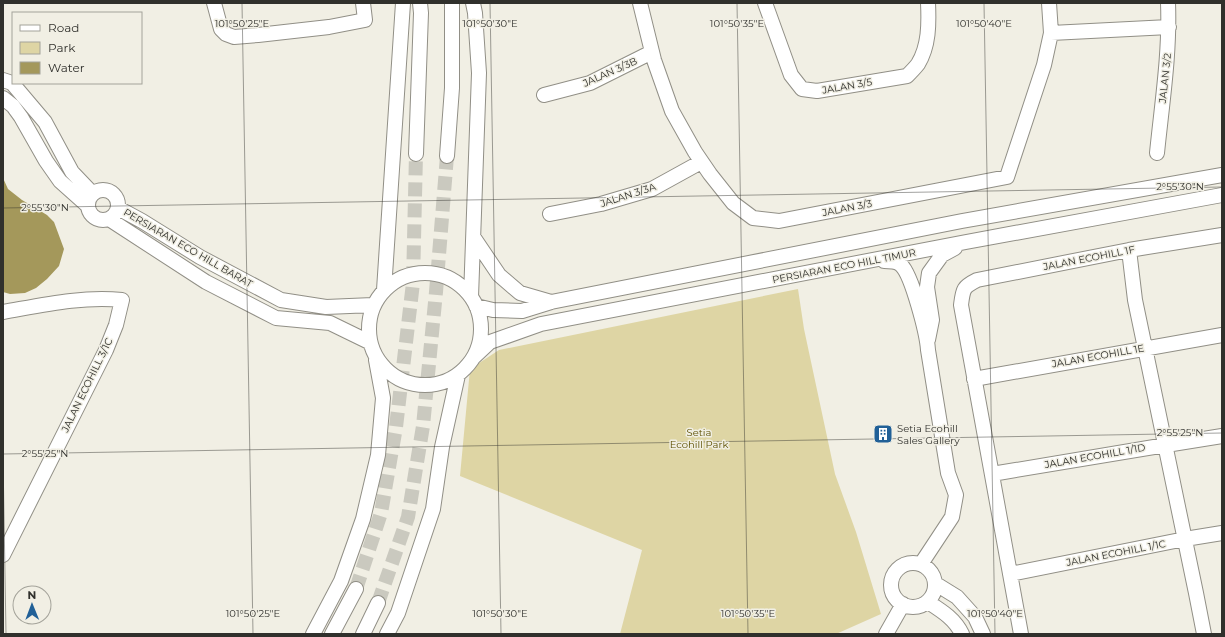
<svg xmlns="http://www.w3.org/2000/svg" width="1225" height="637" viewBox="0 0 1225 637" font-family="Montserrat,sans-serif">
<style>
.green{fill:#ded5a4}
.water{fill:#a4985b}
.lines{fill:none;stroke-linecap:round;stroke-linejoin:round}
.minor-tunnel{stroke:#cac9bf;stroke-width:14;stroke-dasharray:14 7;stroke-linecap:butt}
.minor-casing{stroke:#918f86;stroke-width:16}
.minor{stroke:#fff;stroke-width:14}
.ticks{fill:none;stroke:#30302c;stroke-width:1;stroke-opacity:0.45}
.labels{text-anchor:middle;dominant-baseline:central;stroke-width:3;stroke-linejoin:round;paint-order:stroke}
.street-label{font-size:10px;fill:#30302c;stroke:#f1efe4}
.poi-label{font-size:10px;fill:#30302c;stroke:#f1efe4;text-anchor:start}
.park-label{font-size:10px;fill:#5d5000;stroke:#f1efe4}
.ticks-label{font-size:10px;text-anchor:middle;fill:#30302c;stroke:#f1efe4;stroke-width:3;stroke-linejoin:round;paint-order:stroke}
</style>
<rect width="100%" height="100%" fill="#f1efe4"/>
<!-- green -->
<path class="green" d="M 798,289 L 804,329 L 835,474 L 856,532 L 881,614 L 836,634 L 620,634 L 642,550 L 460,476 L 470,369 L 499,350 Z"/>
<!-- water -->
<path class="water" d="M 3,178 L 8,189 L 22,200 L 47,215 L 54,222 L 64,249 L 59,266 L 47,279 L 36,288 L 25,293 L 10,294 L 3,292 Z"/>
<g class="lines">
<!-- minor-tunnel -->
<path class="minor-tunnel" d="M 356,589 L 381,513 L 396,427 L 413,283 L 416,154
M 378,603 L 408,517 L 423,426 L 436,292 L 447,156"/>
<defs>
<path id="minor" d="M 214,3 L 221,29 L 226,34 L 234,37 L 258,35 L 329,27 L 365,20 L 363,3
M 640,3 L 654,60 L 672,111 L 695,152 L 710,174 L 733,203 L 753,218 L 779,221 L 1007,177 L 1044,65 L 1051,33 L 1049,3
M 765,3 L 791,75 L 802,89 L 817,91 L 907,76 C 911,72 915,68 918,64 C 929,46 929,24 928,3
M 1051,33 L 1169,27
M 3,80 L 12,83 L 45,122 L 72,172 L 93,194
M 544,95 L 590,83 L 652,52
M 3,98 L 13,106 L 21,117 L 46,161 L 60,181 L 88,206
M 1157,153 C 1162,103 1170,53 1168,3
M 416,154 L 421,13 L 420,3
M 447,156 L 452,88 L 452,3
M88 205a15 15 0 1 1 30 0a15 15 0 1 1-30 0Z
M 118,208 L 142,221 L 200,257 L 281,300 L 326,307 L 373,305
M 550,214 L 601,204 L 652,189 L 701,162
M 109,219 L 206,282 L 276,318 L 330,323 L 369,342
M 474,238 L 499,275 L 520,293 L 551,302
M 1129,250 L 1135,300 L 1196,593 L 1204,634
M 884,261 C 889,261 897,261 901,265 C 912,275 927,334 928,350 L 948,473 L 956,495 L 952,517 L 921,564
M369 329a56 56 0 1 1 112 0a56 56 0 1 1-112 0Z
M 384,290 L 403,3
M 471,297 L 479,73 L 475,13 L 473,3
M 476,306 L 493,310 L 522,311 L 551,302 L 962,221 L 1222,175
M 3,312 C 43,305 82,296 122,300 L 116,325 L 106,350 L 3,555
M 928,340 L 932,320 L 927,287 L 929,273 L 942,255 L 955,248
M 474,357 L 490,342 L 541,324 L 966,242 L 1222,195
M 974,379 L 1222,335
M 992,474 L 1166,445 L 1222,436
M891 585a22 22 0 1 1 44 0a22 22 0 1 1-44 0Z
M 1010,574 L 1185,539 L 1222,533
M 936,584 L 957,597 L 975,617 L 983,634
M 928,602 C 942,611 955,619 962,634
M 313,634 L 341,581 L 363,519 L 378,455 L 383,398 L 376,360
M 332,634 L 356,589
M 363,634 L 378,603
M 387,634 L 398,613 L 433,509 L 442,447 L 458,375
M 886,634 L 903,604
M 1021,634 L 961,305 C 963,289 963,287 977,280 L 1129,250 L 1222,235"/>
</defs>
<!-- minor casing -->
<use href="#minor" class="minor-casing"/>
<!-- minor -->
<use href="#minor" class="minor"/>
</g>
<!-- ticks -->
<path class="ticks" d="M 242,3 L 253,634M 490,3 L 501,634M 737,3 L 748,634M 984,3 L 995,634M 3,208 L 1222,187M 3,454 L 1222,433M 3,457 L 6,634"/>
<!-- icons -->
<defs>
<symbol id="building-square" viewBox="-11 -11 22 22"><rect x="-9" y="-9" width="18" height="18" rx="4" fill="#216097" stroke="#f1efe4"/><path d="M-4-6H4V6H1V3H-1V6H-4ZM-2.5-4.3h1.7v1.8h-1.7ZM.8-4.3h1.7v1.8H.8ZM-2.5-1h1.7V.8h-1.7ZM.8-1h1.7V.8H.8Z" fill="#fff"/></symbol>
</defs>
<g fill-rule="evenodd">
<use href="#building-square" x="872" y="423" width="22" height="22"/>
</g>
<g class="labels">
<!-- street labels -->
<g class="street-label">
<text transform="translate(610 72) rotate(-24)">JALAN 3/3B</text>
<text transform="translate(1165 78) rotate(-84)">JALAN 3/2</text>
<text transform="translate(847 86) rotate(-10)">JALAN 3/5</text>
<text transform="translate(628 195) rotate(-18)">JALAN 3/3A</text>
<text transform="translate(847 208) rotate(-11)">JALAN 3/3</text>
<text transform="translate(188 248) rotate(30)">PERSIARAN ECO HILL BARAT</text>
<text transform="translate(1089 258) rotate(-11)">JALAN ECOHILL 1F</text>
<text transform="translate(844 266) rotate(-11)">PERSIARAN ECO HILL TIMUR</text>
<text transform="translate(1098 356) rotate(-10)">JALAN ECOHILL 1E</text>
<text transform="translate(87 385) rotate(-64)">JALAN ECOHILL 3/1C</text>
<text transform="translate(1095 456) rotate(-10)">JALAN ECOHILL 1/1D</text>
<text transform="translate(1116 553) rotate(-11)">JALAN ECOHILL 1/1C</text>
</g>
<!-- poi labels -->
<g class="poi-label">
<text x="897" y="428">Setia Ecohill<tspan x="897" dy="12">Sales Gallery</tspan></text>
</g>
<!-- park labels -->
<g class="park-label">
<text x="699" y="432">Setia<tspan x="699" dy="12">Ecohill Park</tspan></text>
</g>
</g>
<g class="ticks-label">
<text x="242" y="27">101°50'25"E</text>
<text x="490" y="27">101°50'30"E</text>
<text x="737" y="27">101°50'35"E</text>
<text x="984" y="27">101°50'40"E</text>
<text x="1180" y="190">2°55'30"N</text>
<text x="45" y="211">2°55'30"N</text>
<text x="1180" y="436">2°55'25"N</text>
<text x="45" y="457">2°55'25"N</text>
<text x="253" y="617">101°50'25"E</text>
<text x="500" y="617">101°50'30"E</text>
<text x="748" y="617">101°50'35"E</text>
<text x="995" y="617">101°50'40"E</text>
</g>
<!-- border -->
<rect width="1225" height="637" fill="none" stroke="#30302c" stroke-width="8"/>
<!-- legend -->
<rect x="12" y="12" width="130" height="72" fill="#f1efe4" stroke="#a4a39a"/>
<rect x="20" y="25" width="20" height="6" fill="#ffffff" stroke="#a4a39a"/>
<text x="48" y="32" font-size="12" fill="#30302c">Road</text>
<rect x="20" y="42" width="20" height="12" fill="#ded5a4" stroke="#a4a39a"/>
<text x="48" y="52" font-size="12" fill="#30302c">Park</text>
<rect x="20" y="62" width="20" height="12" fill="#a4985b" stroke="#a4a39a"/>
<text x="48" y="72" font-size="12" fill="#30302c">Water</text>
<!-- north arrow -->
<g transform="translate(32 605) rotate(359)"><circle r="19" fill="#f1efe4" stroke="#a4a39a"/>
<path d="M0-3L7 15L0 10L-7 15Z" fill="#216097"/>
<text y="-6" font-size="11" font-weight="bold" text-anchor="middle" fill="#30302c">N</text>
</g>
</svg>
